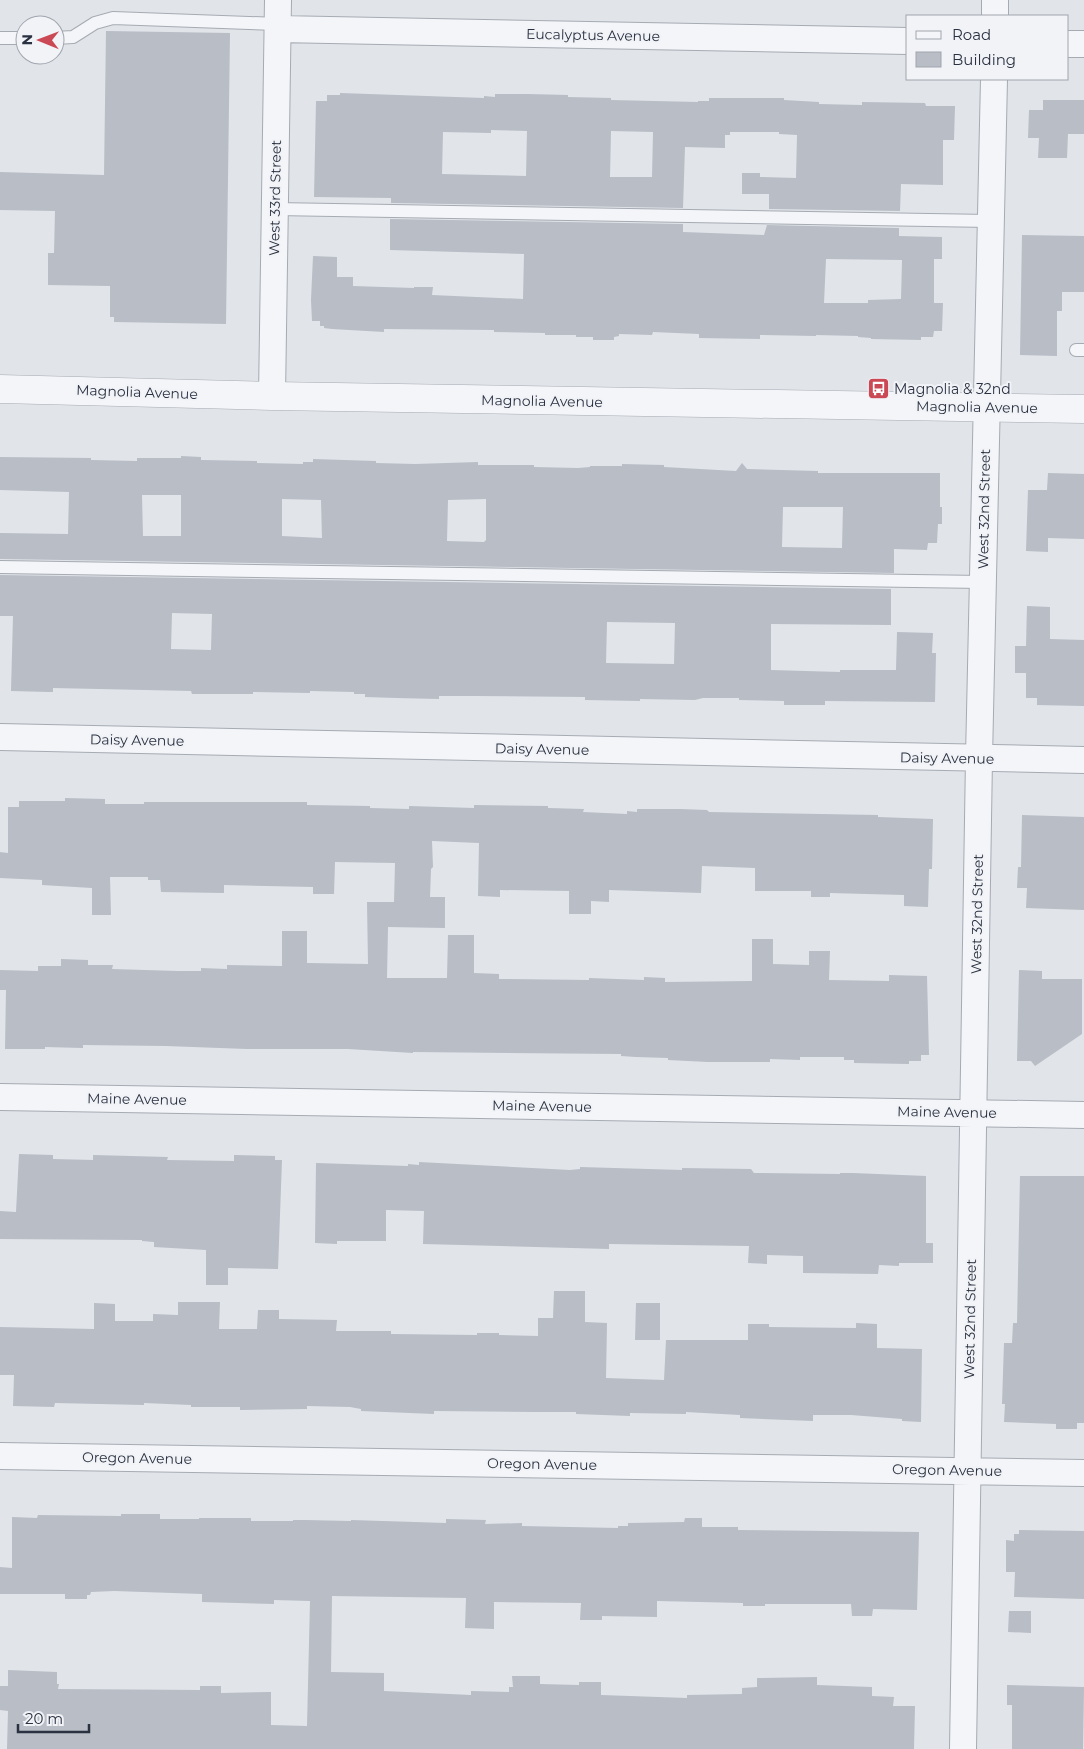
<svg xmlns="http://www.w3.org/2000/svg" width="1084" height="1749" viewBox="0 0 1084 1749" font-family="Montserrat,sans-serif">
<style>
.building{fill:#b8bdc6;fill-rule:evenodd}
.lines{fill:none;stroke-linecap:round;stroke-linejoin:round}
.service-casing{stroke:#a6abb3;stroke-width:14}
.minor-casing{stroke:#a6abb3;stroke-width:28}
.tertiary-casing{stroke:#a6abb3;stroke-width:29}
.service{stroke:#f4f5f8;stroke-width:12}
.minor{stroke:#f4f5f8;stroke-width:26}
.tertiary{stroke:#f4f5f8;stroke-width:28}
.labels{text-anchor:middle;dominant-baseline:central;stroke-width:4;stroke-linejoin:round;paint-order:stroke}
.street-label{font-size:14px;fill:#2a3141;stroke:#f1f3f7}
.poi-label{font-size:14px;fill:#2a3141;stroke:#f1f3f7;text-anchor:start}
</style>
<rect width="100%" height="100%" fill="#e1e4e9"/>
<!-- building -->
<path class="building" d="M 106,31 L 230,33 L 226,324 L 114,322 L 114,317 L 110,317 L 110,286 L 48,285 L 48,253 L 54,253 L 55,211 L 0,210 L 0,172 L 104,175 Z
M 340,93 L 484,98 L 484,96 L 495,97 L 495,94 L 528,94 L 568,95 L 568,97 L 611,98 L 611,100 L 698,102 L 698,101 L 709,101 L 709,98 L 784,98 L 784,100 L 819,102 L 819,104 L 862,105 L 862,102 L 925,103 L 926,106 L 955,106 L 954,140 L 943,140 L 943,185 L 901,184 L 900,211 L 769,209 L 769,194 L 742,194 L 742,173 L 760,173 L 760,177 L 796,178 L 797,135 L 779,134 L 779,132 L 730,132 L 730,135 L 725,135 L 725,148 L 685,147 L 683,208 L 391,203 L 391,198 L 314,197 L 316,101 L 327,101 L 327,95 L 340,95 ZM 491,130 L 527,131 L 526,176 L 442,174 L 443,132 L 491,133 ZM 611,131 L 653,132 L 652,177 L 610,177 Z
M 1043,100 L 1084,100 L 1084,134 L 1068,134 L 1067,158 L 1038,158 L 1039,138 L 1028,138 L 1029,110 L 1043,110 Z
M 390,219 L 683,224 L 683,232 L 764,235 L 767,225 L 899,228 L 899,236 L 942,237 L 942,259 L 934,259 L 934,303 L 943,303 L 942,331 L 934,331 L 933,337 L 921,337 L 921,340 L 871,339 L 871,338 L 858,337 L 858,336 L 816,335 L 816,336 L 760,335 L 760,339 L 699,338 L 699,334 L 653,332 L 652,335 L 619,334 L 619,336 L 614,337 L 614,340 L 593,340 L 593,337 L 576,337 L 576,335 L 545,335 L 545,333 L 494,332 L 494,330 L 384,329 L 384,332 L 332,329 L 324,328 L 324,326 L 320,326 L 320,321 L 312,321 L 311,300 L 313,256 L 337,257 L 337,277 L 353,277 L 353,286 L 414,288 L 414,287 L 433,287 L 432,295 L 523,299 L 524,254 L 390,250 ZM 826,259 L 902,260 L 901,299 L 868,300 L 868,303 L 824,303 Z
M 1022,235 L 1084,236 L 1084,292 L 1062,292 L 1062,311 L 1057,311 L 1057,356 L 1020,355 Z
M 181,456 L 201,457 L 201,460 L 257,461 L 257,463 L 303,464 L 303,462 L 313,462 L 313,459 L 376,461 L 376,463 L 415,464 L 478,462 L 478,465 L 534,465 L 534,467 L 578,468 L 590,467 L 590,466 L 622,466 L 622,464 L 664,465 L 664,467 L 736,471 L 742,463 L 747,469 L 818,471 L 818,473 L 940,473 L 940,507 L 942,507 L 942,524 L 938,524 L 937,543 L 928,543 L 927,550 L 894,549 L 894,573 L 0,559 L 0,533 L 68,534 L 69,492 L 0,490 L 0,457 L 91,458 L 91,460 L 137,461 L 137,458 L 181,458 ZM 142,495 L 181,495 L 181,536 L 143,536 ZM 282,499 L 321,500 L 322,538 L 282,536 ZM 486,499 L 486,540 L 484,542 L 447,541 L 448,500 ZM 783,507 L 843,507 L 842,548 L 782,547 Z
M 1048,473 L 1084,474 L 1084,539 L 1048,538 L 1048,552 L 1026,551 L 1028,490 L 1047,490 Z
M 0,575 L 891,589 L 891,625 L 771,624 L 771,670 L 840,672 L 840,670 L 896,670 L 897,632 L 933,633 L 932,653 L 936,653 L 935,702 L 825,701 L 825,705 L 784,705 L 784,701 L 739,700 L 739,698 L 703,698 L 695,700 L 640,699 L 640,701 L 585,700 L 585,697 L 476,696 L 439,696 L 439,699 L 397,698 L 365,697 L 365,694 L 354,694 L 354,692 L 310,691 L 310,693 L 253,692 L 253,694 L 192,694 L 191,691 L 53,688 L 53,692 L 49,692 L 11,691 L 13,616 L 0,616 ZM 172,613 L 212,614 L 211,650 L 171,649 ZM 607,622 L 675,623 L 674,664 L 606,663 Z
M 1027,606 L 1050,607 L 1050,639 L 1084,640 L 1084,706 L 1037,705 L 1037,698 L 1026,698 L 1026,673 L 1015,673 L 1015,646 L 1026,646 Z
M 65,798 L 105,799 L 105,804 L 144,804 L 144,802 L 307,802 L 307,805 L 370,806 L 370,808 L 409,809 L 409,806 L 474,808 L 474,805 L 548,806 L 548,808 L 584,809 L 583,812 L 627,814 L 627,811 L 637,812 L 637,809 L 680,809 L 707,810 L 709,812 L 878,815 L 878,817 L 933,819 L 932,869 L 929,869 L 928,907 L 904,906 L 904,895 L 830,893 L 830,897 L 811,897 L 811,891 L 755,891 L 755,868 L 702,866 L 701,893 L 609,890 L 609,902 L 591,901 L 591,914 L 569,914 L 569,891 L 500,890 L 500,897 L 478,896 L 479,843 L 432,841 L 433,867 L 431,869 L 430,897 L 445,897 L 445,928 L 388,927 L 387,978 L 447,978 L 448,935 L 474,935 L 474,973 L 499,974 L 499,979 L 589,980 L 589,978 L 644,980 L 644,977 L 665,978 L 665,982 L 752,981 L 752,939 L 773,939 L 773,964 L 809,965 L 809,951 L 830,951 L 829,980 L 889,981 L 889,975 L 927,976 L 929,1055 L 921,1055 L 921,1061 L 909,1061 L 909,1064 L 854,1063 L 854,1060 L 844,1060 L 844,1057 L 800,1057 L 800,1060 L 770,1059 L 770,1062 L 708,1062 L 668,1060 L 668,1058 L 636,1057 L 621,1056 L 621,1054 L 413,1052 L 413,1053 L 348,1049 L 247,1049 L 166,1046 L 83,1045 L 83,1048 L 45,1047 L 45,1049 L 5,1049 L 6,990 L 0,990 L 0,970 L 38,971 L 38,966 L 61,966 L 61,959 L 88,960 L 88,965 L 113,965 L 112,969 L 178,971 L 201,971 L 201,968 L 227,969 L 227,965 L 282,966 L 282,931 L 307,931 L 307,963 L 368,964 L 367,902 L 394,902 L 395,863 L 335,862 L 334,894 L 313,894 L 313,887 L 224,885 L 224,893 L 161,892 L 160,880 L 148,880 L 148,877 L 110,877 L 111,915 L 92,915 L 92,888 L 42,885 L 42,880 L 0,878 L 0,852 L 8,853 L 8,807 L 19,807 L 19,801 L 65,801 Z
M 1022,815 L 1084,817 L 1084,910 L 1026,908 L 1027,888 L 1017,888 L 1018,867 L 1021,867 Z
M 1019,970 L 1042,971 L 1042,979 L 1082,979 L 1082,1034 L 1035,1066 L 1031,1061 L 1017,1061 Z
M 19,1154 L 53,1155 L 53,1159 L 93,1160 L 93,1155 L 168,1157 L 167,1160 L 234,1161 L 234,1155 L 275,1156 L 275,1160 L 282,1160 L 278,1269 L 228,1268 L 228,1285 L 206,1285 L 206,1250 L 154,1247 L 154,1242 L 142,1241 L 142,1240 L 0,1239 L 0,1211 L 16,1212 Z
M 419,1162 L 570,1170 L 580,1169 L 580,1167 L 682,1170 L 682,1168 L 751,1169 L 754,1173 L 840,1174 L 840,1173 L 853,1173 L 926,1176 L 926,1243 L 933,1243 L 933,1263 L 899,1263 L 899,1266 L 879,1265 L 878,1274 L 803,1273 L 803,1256 L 767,1255 L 767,1264 L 748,1263 L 749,1246 L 609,1244 L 609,1249 L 423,1244 L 424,1211 L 386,1210 L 386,1241 L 337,1241 L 337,1244 L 315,1243 L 316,1163 L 408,1166 L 408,1164 L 419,1165 Z
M 1020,1176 L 1084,1176 L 1084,1423 L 1077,1423 L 1077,1429 L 1056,1429 L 1056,1424 L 1004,1422 L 1005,1404 L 1002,1404 L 1004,1343 L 1012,1343 L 1013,1323 L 1017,1323 Z
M 554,1291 L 585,1291 L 585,1322 L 607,1323 L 606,1378 L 664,1380 L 666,1340 L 748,1340 L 748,1324 L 769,1324 L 769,1327 L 856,1328 L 856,1323 L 877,1324 L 877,1348 L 922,1349 L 921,1422 L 902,1421 L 902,1419 L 851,1415 L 813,1415 L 813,1421 L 740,1418 L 740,1415 L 686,1412 L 686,1414 L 630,1413 L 630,1416 L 576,1414 L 576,1412 L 537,1412 L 434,1411 L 434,1414 L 361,1411 L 361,1409 L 350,1407 L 307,1406 L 307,1409 L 240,1410 L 240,1407 L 191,1407 L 191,1405 L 144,1403 L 144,1405 L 55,1403 L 54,1407 L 13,1406 L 14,1375 L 0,1375 L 0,1327 L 94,1329 L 94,1303 L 115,1304 L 115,1321 L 153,1321 L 153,1314 L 178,1315 L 178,1302 L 220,1302 L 219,1329 L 257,1329 L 258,1310 L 279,1310 L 279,1319 L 337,1320 L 336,1331 L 391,1331 L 391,1334 L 477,1335 L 477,1333 L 499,1333 L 499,1335 L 538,1336 L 538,1318 L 553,1318 Z
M 636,1303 L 660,1303 L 660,1340 L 635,1340 Z
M 121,1514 L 160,1514 L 160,1519 L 199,1519 L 199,1518 L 251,1518 L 251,1521 L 293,1521 L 293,1520 L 305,1520 L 351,1521 L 351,1520 L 446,1523 L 446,1519 L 486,1520 L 485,1524 L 522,1523 L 522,1526 L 618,1528 L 618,1526 L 628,1526 L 628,1523 L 684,1522 L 685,1518 L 702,1518 L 702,1527 L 738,1527 L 738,1530 L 919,1532 L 917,1610 L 873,1609 L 872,1616 L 852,1616 L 851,1604 L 765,1604 L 765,1606 L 743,1606 L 743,1603 L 657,1601 L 657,1617 L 602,1616 L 602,1620 L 580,1620 L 581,1603 L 494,1602 L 494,1629 L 465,1628 L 466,1598 L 332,1596 L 331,1672 L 384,1673 L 384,1691 L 471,1695 L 471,1691 L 509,1692 L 509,1687 L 513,1687 L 512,1676 L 540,1676 L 540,1684 L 579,1685 L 579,1682 L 601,1682 L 601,1695 L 687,1698 L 687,1695 L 742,1694 L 742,1688 L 757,1687 L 757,1678 L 817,1677 L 817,1685 L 872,1687 L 872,1696 L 894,1697 L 893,1706 L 915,1706 L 914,1749 L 7,1749 L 8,1711 L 0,1710 L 0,1686 L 8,1686 L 8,1670 L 57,1672 L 57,1684 L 59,1684 L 58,1689 L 200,1690 L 200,1686 L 221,1686 L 221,1693 L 270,1692 L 271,1692 L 271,1725 L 307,1726 L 310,1601 L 274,1600 L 274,1604 L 202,1602 L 202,1594 L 114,1591 L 91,1592 L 90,1595 L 87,1595 L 87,1599 L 65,1599 L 65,1594 L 0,1594 L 0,1567 L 12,1568 L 12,1517 L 37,1518 L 38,1515 L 121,1516 Z
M 1019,1530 L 1084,1531 L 1084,1599 L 1014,1597 L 1015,1572 L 1006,1572 L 1006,1540 L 1014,1541 L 1014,1534 L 1019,1534 Z
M 1009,1611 L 1031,1611 L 1031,1633 L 1008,1632 Z
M 1007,1685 L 1084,1687 L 1083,1749 L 1012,1749 L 1012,1705 L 1007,1705 Z"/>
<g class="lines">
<defs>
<path id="service" d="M 0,38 L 25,38
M 55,38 L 73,37 L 95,23 L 113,18 L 278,24
M 275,209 L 990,221
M 1076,350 L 1084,350
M 0,567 L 982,582"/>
<path id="minor" d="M 995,16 L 995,0
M 278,29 L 908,41
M 1068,44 L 1084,44
M 272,396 L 278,0
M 0,737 L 1084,760
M 0,1097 L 1084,1115
M 0,1456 L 1084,1473
M 963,1749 L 979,758 L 994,79"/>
<path id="tertiary" d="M 0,389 L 272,396 L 1084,409"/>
</defs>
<!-- service casing -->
<use href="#service" class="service-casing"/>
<!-- minor casing -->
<use href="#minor" class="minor-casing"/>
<!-- tertiary casing -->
<use href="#tertiary" class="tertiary-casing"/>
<!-- service -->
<use href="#service" class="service"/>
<!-- minor -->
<use href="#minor" class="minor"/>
<!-- tertiary -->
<use href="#tertiary" class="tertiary"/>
</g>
<!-- icons -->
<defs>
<symbol id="bus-square" viewBox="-11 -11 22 22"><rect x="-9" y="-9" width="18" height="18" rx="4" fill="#cb4955" stroke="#f1f3f7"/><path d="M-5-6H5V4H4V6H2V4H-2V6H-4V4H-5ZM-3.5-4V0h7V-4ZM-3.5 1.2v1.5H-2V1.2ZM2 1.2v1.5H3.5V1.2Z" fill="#fff"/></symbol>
</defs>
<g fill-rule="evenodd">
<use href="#bus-square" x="866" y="376" width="25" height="25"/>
</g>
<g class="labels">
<!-- street labels -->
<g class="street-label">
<text transform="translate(593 35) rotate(1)">Eucalyptus Avenue</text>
<text transform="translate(275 198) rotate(-89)">West 33rd Street</text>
<text transform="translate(137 392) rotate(2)">Magnolia Avenue</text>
<text transform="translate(542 401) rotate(1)">Magnolia Avenue</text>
<text transform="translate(977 407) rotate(1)">Magnolia Avenue</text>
<text transform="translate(984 509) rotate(-89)">West 32nd Street</text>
<text transform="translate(137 740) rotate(1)">Daisy Avenue</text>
<text transform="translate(542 749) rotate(1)">Daisy Avenue</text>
<text transform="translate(947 758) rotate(1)">Daisy Avenue</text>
<text transform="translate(977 914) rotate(-89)">West 32nd Street</text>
<text transform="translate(137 1099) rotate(1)">Maine Avenue</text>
<text transform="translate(542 1106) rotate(1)">Maine Avenue</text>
<text transform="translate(947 1112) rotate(1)">Maine Avenue</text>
<text transform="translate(970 1319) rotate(-89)">West 32nd Street</text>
<text transform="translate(137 1458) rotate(1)">Oregon Avenue</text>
<text transform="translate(542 1464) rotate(1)">Oregon Avenue</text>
<text transform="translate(947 1470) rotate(1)">Oregon Avenue</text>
</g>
<!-- poi labels -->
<g class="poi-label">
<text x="894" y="389">Magnolia &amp; 32nd</text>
</g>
</g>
<!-- legend -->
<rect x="906" y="15" width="162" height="65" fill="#f1f3f7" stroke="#a1a5ae"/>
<rect x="916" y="31" width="25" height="8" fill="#f4f5f8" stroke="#a1a5ae"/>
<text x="952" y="40" font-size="15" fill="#2a3141">Road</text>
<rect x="916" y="52" width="25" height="15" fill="#b8bdc6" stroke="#a1a5ae"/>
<text x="952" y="65" font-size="15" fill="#2a3141">Building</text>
<!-- north arrow -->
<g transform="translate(40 40) rotate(271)"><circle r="24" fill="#f1f3f7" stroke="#a1a5ae"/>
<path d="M0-4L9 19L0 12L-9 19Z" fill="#cb4955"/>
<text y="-8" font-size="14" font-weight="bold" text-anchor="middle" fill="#2a3141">N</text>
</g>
<!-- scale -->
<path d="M18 1724v8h71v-8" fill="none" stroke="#2a3141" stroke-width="2.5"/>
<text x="25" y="1724" font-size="15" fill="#2a3141" stroke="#f1f3f7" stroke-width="4" paint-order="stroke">20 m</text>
</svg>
